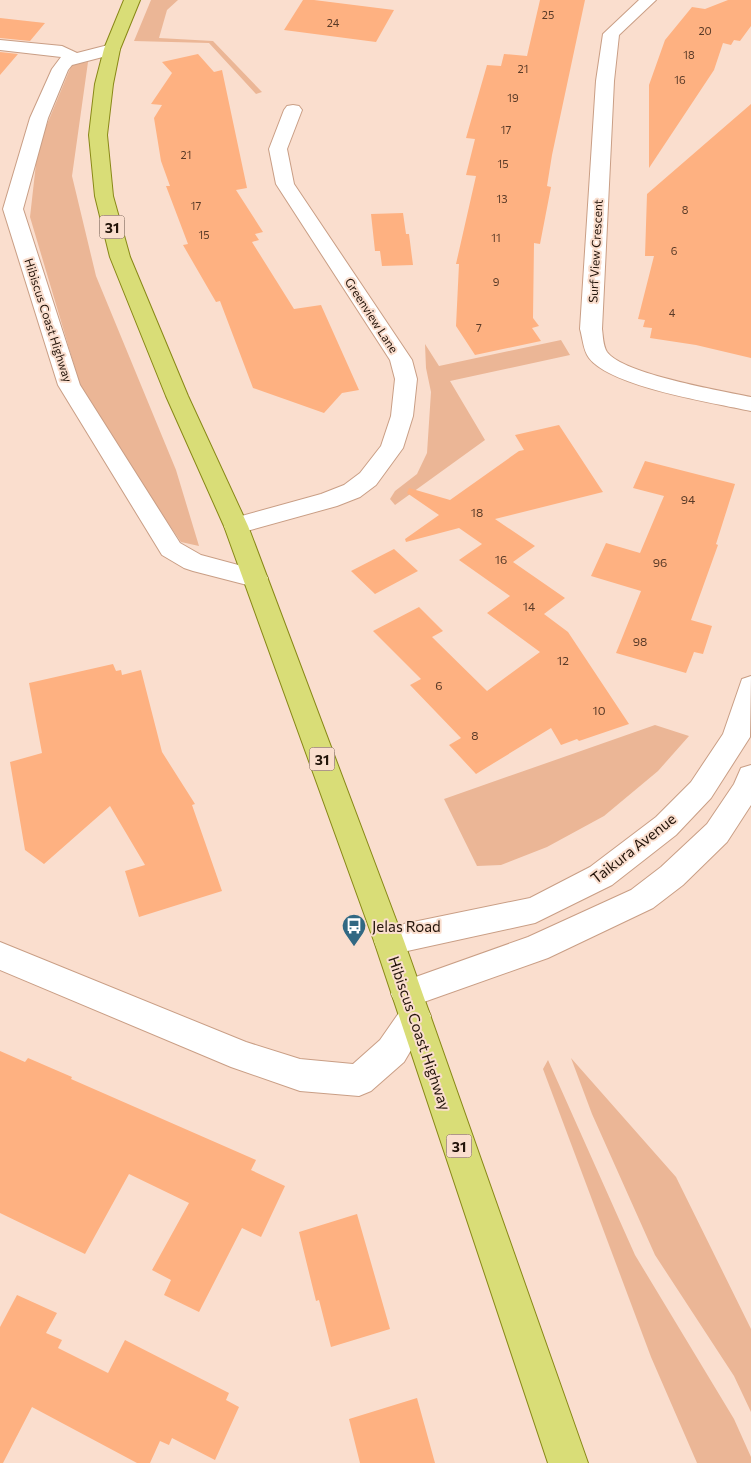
<svg xmlns="http://www.w3.org/2000/svg" width="751" height="1463" viewBox="0 0 751 1463" font-family="Commissioner,sans-serif">
<style>
.green{fill:#ebb696}
.building{fill:#feb181}
.lines{fill:none;stroke-linecap:round;stroke-linejoin:round}
.minor-casing{stroke:#c99e85;stroke-width:2}
.major-casing{stroke:#888816;stroke-width:2}
.minor{fill:#fff;fill-rule:evenodd}
.major{fill:#d9dd77;fill-rule:evenodd}
.labels{text-anchor:middle;dominant-baseline:central;stroke-width:4;stroke-linejoin:round;paint-order:stroke}
.far-number-label{font-size:11px;fill:#5a3b28}
.far-street-label{font-size:12px;fill:#23140a;stroke:#fadece}
.number-label{font-size:12px;fill:#5a3b28}
.shield{fill:#fadece;stroke:#645145;stroke-width:1}
.shield-label{font-size:14px;font-weight:bold;fill:#23140a}
.street-label{font-size:15px;fill:#23140a;stroke:#fadece}
.poi-label{font-size:15px;fill:#23140a;stroke:#fadece;text-anchor:start}
</style>
<rect width="100%" height="100%" fill="#fadece"/>
<!-- green -->
<path class="green" d="M 151,0 L 178,0 L 167,10 L 159,38 L 213,41 L 262,92 L 256,94 L 209,43 L 134,41 Z
M 88,62 L 72,176 L 96,276 L 176,470 L 199,546 L 181,542 L 151,498 L 80,385 L 30,217 L 38,146 L 72,64 Z
M 561,340 L 570,355 L 450,381 L 485,440 L 395,505 L 390,499 L 395,491 L 417,474 L 427,453 L 431,392 L 426,368 L 425,344 L 439,366 Z
M 655,725 L 689,736 L 658,771 L 604,816 L 547,847 L 501,865 L 477,866 L 444,799 Z
M 571,1058 L 676,1177 L 751,1329 L 751,1412 L 734,1376 L 655,1255 L 592,1114 Z
M 548,1060 L 635,1255 L 734,1419 L 751,1457 L 751,1463 L 697,1463 L 651,1357 L 543,1069 Z"/>
<!-- building -->
<path class="building" d="M 303,0 L 314,0 L 394,10 L 376,42 L 284,30 Z
M 540,0 L 585,0 L 552,155 L 547,186 L 551,187 L 540,244 L 534,243 L 533,318 L 539,326 L 532,328 L 541,341 L 475,355 L 456,326 L 459,264 L 456,264 L 476,176 L 466,175 L 475,139 L 466,138 L 487,65 L 501,66 L 504,54 L 527,56 Z
M 728,0 L 751,0 L 751,26 L 740,41 L 734,40 L 731,45 L 723,43 L 714,70 L 649,168 L 649,85 L 665,40 L 692,7 L 705,9 Z
M 0,18 L 45,23 L 30,41 L 0,38 Z
M 0,52 L 18,54 L 0,75 Z
M 198,54 L 214,72 L 222,70 L 247,188 L 236,190 L 263,232 L 255,234 L 259,240 L 252,242 L 294,309 L 321,305 L 359,390 L 342,393 L 324,413 L 253,388 L 220,301 L 216,302 L 183,245 L 188,244 L 166,186 L 170,186 L 161,161 L 154,118 L 162,105 L 151,104 L 172,73 L 162,62 Z
M 751,104 L 751,358 L 696,345 L 650,338 L 652,328 L 643,327 L 645,320 L 638,319 L 654,256 L 645,256 L 647,194 Z
M 403,213 L 406,234 L 409,234 L 413,265 L 382,266 L 380,251 L 375,251 L 371,214 Z
M 559,425 L 603,492 L 495,519 L 535,546 L 513,562 L 565,598 L 544,614 L 568,632 L 629,724 L 579,741 L 577,739 L 561,745 L 551,728 L 476,774 L 449,745 L 461,738 L 410,685 L 421,679 L 373,631 L 419,607 L 443,631 L 432,637 L 487,691 L 540,652 L 487,613 L 510,596 L 459,560 L 482,544 L 459,528 L 406,542 L 405,539 L 439,515 L 407,493 L 409,488 L 450,500 L 519,451 L 524,450 L 515,435 Z
M 645,461 L 735,484 L 716,544 L 718,545 L 691,620 L 712,626 L 703,654 L 694,652 L 686,673 L 616,653 L 641,591 L 591,576 L 606,543 L 640,553 L 664,496 L 633,488 Z
M 394,549 L 418,571 L 375,594 L 351,571 Z
M 113,664 L 116,671 L 121,670 L 122,675 L 141,670 L 162,752 L 195,804 L 192,805 L 222,891 L 139,917 L 125,871 L 145,865 L 110,806 L 44,864 L 25,850 L 10,762 L 42,753 L 29,683 Z
M 0,1051 L 25,1062 L 28,1058 L 72,1077 L 71,1079 L 256,1160 L 251,1170 L 285,1186 L 261,1237 L 242,1228 L 199,1312 L 164,1295 L 171,1280 L 152,1270 L 189,1203 L 129,1174 L 85,1254 L 0,1213 Z
M 357,1214 L 390,1329 L 331,1347 L 319,1300 L 316,1301 L 299,1232 Z
M 17,1295 L 57,1313 L 46,1333 L 62,1340 L 58,1348 L 108,1373 L 125,1340 L 229,1393 L 226,1400 L 239,1407 L 215,1460 L 172,1438 L 169,1445 L 160,1441 L 150,1463 L 137,1463 L 32,1407 L 3,1463 L 0,1463 L 0,1327 Z
M 417,1398 L 435,1463 L 360,1463 L 349,1419 Z"/>
<g class="lines">
<defs>
<path id="minor" d="M 639,0 L 656,0 L 619,35 L 614,81 L 602,329 C 603,336 603,346 607,352 C 623,374 722,391 751,397 L 751,411 C 714,403 611,387 589,358 C 583,350 583,339 580,329 L 596,81 L 603,34 Z
M 0,40 L 62,46 L 77,53 L 112,44 L 118,45 L 120,49 L 118,53 L 72,65 L 68,70 L 48,118 L 23,209 L 80,385 L 180,543 L 201,555 L 264,572 L 268,578 L 264,584 L 255,587 L 193,571 L 184,568 L 162,555 L 58,385 L 3,209 L 30,118 L 52,69 L 61,57 L 0,50 Z
M 293,105 L 299,106 L 302,110 L 287,149 L 294,184 L 412,360 L 417,379 L 413,416 L 403,448 L 376,485 L 360,497 L 337,506 L 236,534 L 227,532 L 224,526 L 227,520 L 321,494 L 344,485 L 360,473 L 381,446 L 391,416 L 395,379 L 390,360 L 276,184 L 269,149 L 284,110 L 287,106 Z
M 751,676 L 750,737 L 711,798 L 676,835 L 612,885 L 535,923 L 389,955 L 378,951 L 374,941 L 378,931 L 389,927 L 530,898 L 590,867 L 656,817 L 691,782 L 723,734 L 742,679 Z
M 751,765 L 751,805 L 727,842 L 683,885 L 653,908 L 548,958 L 421,1003 L 426,1006 L 431,1016 L 404,1062 L 371,1091 L 359,1096 L 300,1091 L 231,1067 L 0,970 L 0,942 L 246,1042 L 300,1059 L 353,1064 L 380,1040 L 403,1007 L 396,1004 L 391,994 L 396,984 L 528,937 L 631,890 L 661,867 L 707,824 L 734,784 L 741,768 Z"/>
<path id="major" d="M 124,0 L 140,0 L 120,49 L 113,84 L 107,135 L 113,196 L 130,257 L 188,396 L 248,526 L 404,941 L 588,1463 L 548,1463 L 374,941 L 224,526 L 166,396 L 110,257 L 95,196 L 89,135 L 95,84 L 104,49 Z"/>
</defs>
<!-- minor casing -->
<use href="#minor" class="minor-casing"/>
<!-- major casing -->
<use href="#major" class="major-casing"/>
<!-- minor -->
<use href="#minor" class="minor"/>
<!-- major -->
<use href="#major" class="major"/>
</g>
<!-- icons -->
<defs>
<symbol id="bus-pin" viewBox="-11 -11 22 30"><path d="M0 17L-7.5 6A9.5 9.5 0 1 1 7.5 6Z" fill="#316883" stroke="#fadece"/><path d="M-5-6H5V4H4V6H2V4H-2V6H-4V4H-5ZM-3.5-4V0h7V-4ZM-3.5 1.2v1.5H-2V1.2ZM2 1.2v1.5H3.5V1.2Z" fill="#fff"/></symbol>
</defs>
<g fill-rule="evenodd">
<use href="#bus-pin" x="340" y="912" width="28" height="38"/>
</g>
<g class="labels">
<!-- far-number labels -->
<g class="far-number-label">
<text x="548" y="14">25</text>
<text x="333" y="22">24</text>
<text x="705" y="30">20</text>
<text x="689" y="54">18</text>
<text x="523" y="68">21</text>
<text x="680" y="79">16</text>
<text x="513" y="97">19</text>
<text x="506" y="129">17</text>
<text x="186" y="154">21</text>
<text x="503" y="163">15</text>
<text x="502" y="198">13</text>
<text x="196" y="205">17</text>
<text x="685" y="209">8</text>
<text x="204" y="234">15</text>
<text x="496" y="237">11</text>
<text x="674" y="250">6</text>
<text x="496" y="281">9</text>
<text x="672" y="312">4</text>
<text x="479" y="327">7</text>
</g>
<!-- far-street labels -->
<g class="far-street-label">
<text transform="translate(595 251) rotate(-87)">Surf View Crescent</text>
<text transform="translate(372 315) rotate(57)">Greenview Lane</text>
<text transform="translate(49 320) rotate(72)">Hibiscus Coast Highway</text>
</g>
<!-- number labels -->
<g class="number-label">
<text x="688" y="499">94</text>
<text x="477" y="512">18</text>
<text x="501" y="559">16</text>
<text x="660" y="562">96</text>
<text x="529" y="606">14</text>
<text x="640" y="641">98</text>
<text x="563" y="660">12</text>
<text x="439" y="685">6</text>
<text x="599" y="710">10</text>
<text x="475" y="735">8</text>
</g>
<!-- shield labels -->
<g class="shield">
<rect x="99.5" y="215.5" width="25" height="23" rx="4"/>
<rect x="309.5" y="747.5" width="25" height="23" rx="4"/>
<rect x="446.5" y="1134.5" width="25" height="23" rx="4"/>
</g>
<g class="shield-label">
<text x="112" y="227">31</text>
<text x="322" y="759">31</text>
<text x="459" y="1146">31</text>
</g>
<!-- street labels -->
<g class="street-label">
<text transform="translate(633 848) rotate(-38)">Taikura Avenue</text>
<text transform="translate(420 1033) rotate(71)">Hibiscus Coast Highway</text>
</g>
<!-- poi labels -->
<g class="poi-label">
<text x="372" y="926">Jelas Road</text>
</g>
</g>
</svg>
